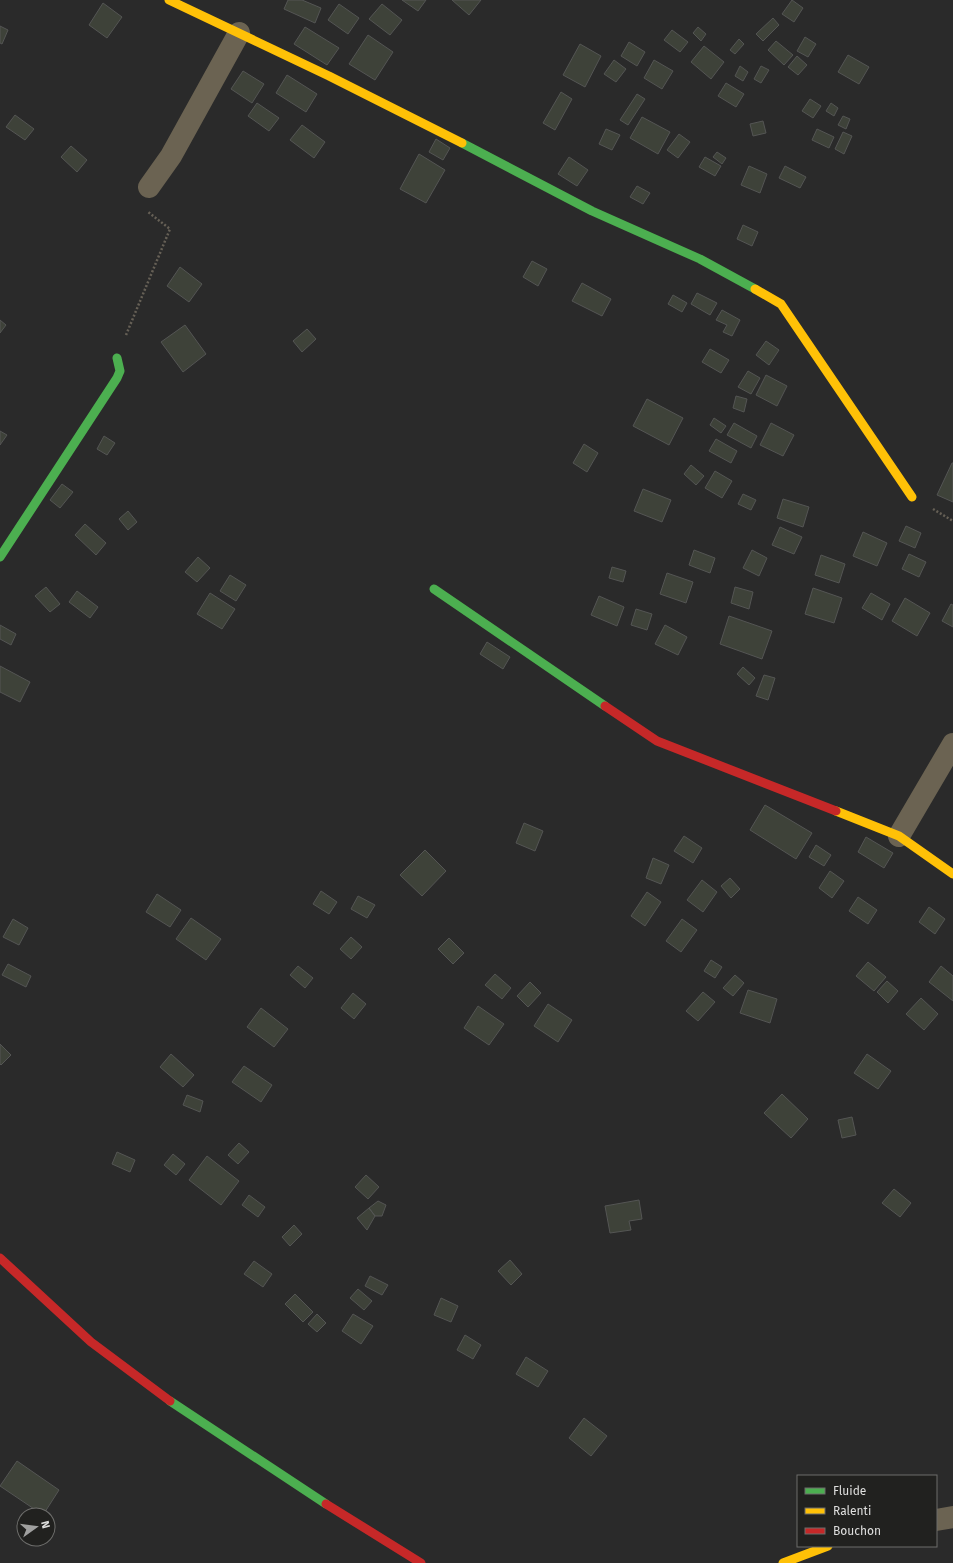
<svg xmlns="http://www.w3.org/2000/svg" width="953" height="1563" viewBox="0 0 953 1563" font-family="'Fira Sans',sans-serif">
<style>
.building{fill:#3e4239;stroke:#545554}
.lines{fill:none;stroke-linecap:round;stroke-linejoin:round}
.path{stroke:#666056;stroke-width:2.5;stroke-dasharray:2 2;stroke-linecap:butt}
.street{stroke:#6b6352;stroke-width:22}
.fast{stroke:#4caf50;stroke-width:9}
.slow{stroke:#ffc107;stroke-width:9}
.jam{stroke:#c62828;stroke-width:9}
</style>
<rect width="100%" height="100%" fill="#2a2a2a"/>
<!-- building -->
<path class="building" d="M 288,0 L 302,0 L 321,8 L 315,23 L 284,9 Z
M 402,0 L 426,0 L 418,11 Z
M 452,0 L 481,0 L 469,15 Z
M 792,0 L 803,8 L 794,22 L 782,14 Z
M 103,3 L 122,17 L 107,38 L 89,25 Z
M 339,4 L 359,18 L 348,34 L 328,20 Z
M 382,4 L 402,20 L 390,35 L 369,19 Z
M 773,18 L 779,25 L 763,41 L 756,34 Z
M 0,26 L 8,30 L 2,44 L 0,43 Z
M 305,27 L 339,48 L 327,65 L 294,44 Z
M 698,27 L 706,34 L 701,41 L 693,33 Z
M 672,30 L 688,42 L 680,52 L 664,40 Z
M 368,35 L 393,52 L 375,80 L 349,64 Z
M 805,37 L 816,44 L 808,57 L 797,51 Z
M 739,39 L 744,44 L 735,54 L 730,50 Z
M 776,41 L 793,55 L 784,65 L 768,50 Z
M 629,42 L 645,52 L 637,66 L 621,56 Z
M 580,44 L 601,56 L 585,87 L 563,75 Z
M 704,46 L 724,62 L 711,79 L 691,62 Z
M 848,55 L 869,67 L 859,84 L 838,72 Z
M 797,56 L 807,65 L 798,75 L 788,67 Z
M 614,60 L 626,69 L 616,82 L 604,74 Z
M 654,60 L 673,71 L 662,89 L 644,78 Z
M 740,66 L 748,72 L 743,81 L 735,76 Z
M 761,66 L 769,70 L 761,83 L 754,79 Z
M 243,71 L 264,84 L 252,103 L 231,89 Z
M 287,75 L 317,94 L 306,112 L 276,93 Z
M 726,83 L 744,94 L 736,107 L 718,96 Z
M 561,92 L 572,99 L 555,130 L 543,123 Z
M 637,94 L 645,99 L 628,125 L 620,120 Z
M 810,99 L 821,106 L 813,118 L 802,111 Z
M 257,103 L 279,118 L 269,131 L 248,116 Z
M 831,103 L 838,108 L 834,116 L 826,111 Z
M 15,115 L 34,129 L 25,140 L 6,127 Z
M 843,116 L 850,119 L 846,129 L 838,125 Z
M 642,117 L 670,132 L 658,154 L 630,138 Z
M 763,121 L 766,133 L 753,136 L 750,124 Z
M 302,125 L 325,142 L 314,158 L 290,140 Z
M 606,129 L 620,135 L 612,150 L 599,144 Z
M 817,129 L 834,137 L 829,148 L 812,140 Z
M 843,132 L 852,136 L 844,154 L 835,149 Z
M 679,134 L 690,142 L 678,158 L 667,150 Z
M 436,139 L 450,148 L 443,160 L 429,152 Z
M 71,146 L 87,160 L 77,172 L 61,157 Z
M 717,152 L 726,158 L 722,164 L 713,157 Z
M 419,154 L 445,170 L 426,203 L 400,189 Z
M 569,157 L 588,170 L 577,186 L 558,174 Z
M 705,157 L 721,166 L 715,176 L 699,167 Z
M 749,166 L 767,174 L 760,193 L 741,185 Z
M 785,166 L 806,177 L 800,188 L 779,178 Z
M 637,186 L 650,193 L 643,204 L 630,197 Z
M 743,225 L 758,232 L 752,246 L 737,239 Z
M 532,261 L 547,269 L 538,286 L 523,277 Z
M 180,267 L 202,284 L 189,302 L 167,286 Z
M 582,283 L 611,299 L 602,316 L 572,301 Z
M 697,293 L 717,303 L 710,315 L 691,304 Z
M 673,295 L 687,303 L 682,312 L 668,304 Z
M 722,310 L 740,320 L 732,336 L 723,332 L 727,325 L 716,320 Z
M 0,320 L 6,325 L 0,333 Z
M 185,325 L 206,354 L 183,372 L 161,342 Z
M 307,329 L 316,339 L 302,352 L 293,341 Z
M 766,341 L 779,350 L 769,365 L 756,355 Z
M 710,349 L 729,360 L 721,373 L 702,362 Z
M 748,371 L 760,378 L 751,394 L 738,387 Z
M 766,375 L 787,386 L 777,406 L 756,395 Z
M 736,396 L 747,399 L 744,412 L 733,408 Z
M 647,399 L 683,418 L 669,445 L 633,426 Z
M 714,418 L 726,426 L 721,433 L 710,425 Z
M 734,423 L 757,436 L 751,448 L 727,435 Z
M 771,423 L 794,435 L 783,456 L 760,445 Z
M 0,431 L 7,435 L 0,445 Z
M 104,436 L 115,443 L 107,455 L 97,449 Z
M 716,439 L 737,451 L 731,463 L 709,451 Z
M 584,444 L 598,453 L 587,472 L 573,463 Z
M 952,463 L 953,463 L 953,502 L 937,495 Z
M 691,465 L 704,476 L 696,485 L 684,474 Z
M 715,471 L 732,481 L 722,498 L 705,488 Z
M 62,484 L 73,492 L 60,508 L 50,500 Z
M 643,489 L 671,500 L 662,522 L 634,511 Z
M 743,494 L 756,500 L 751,510 L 738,504 Z
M 783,499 L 809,507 L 803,527 L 777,518 Z
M 128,511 L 137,522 L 128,530 L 119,519 Z
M 85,524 L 106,543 L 96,555 L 75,535 Z
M 906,526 L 921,533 L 915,548 L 899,541 Z
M 780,527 L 802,537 L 794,554 L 772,545 Z
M 863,532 L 887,543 L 877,566 L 853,556 Z
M 694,550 L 715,558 L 710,573 L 689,565 Z
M 752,550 L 767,558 L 759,576 L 743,568 Z
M 909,554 L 926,562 L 919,577 L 902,569 Z
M 821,555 L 845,564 L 839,583 L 815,575 Z
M 198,557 L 210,568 L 197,582 L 185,572 Z
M 612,567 L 626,571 L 623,582 L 609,578 Z
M 667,573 L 693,582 L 686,603 L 660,594 Z
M 230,575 L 246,585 L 236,601 L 220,591 Z
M 46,587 L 60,604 L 50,612 L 35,596 Z
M 735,587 L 753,592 L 749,609 L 731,603 Z
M 813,588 L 842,598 L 834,623 L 805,614 Z
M 77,591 L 98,607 L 90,618 L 69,602 Z
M 210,593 L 235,609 L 222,629 L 197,614 Z
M 871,593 L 890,604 L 882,620 L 862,608 Z
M 599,596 L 624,607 L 617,626 L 591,615 Z
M 905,598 L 930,613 L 917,636 L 892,621 Z
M 951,604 L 953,605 L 953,627 L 942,621 Z
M 636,609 L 652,614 L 647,630 L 631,625 Z
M 729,616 L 772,631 L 762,659 L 720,644 Z
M 0,625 L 16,634 L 11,645 L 0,639 Z
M 665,625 L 687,637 L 678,655 L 655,644 Z
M 487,642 L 510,657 L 503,669 L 480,654 Z
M 0,666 L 30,682 L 20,702 L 0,692 Z
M 743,667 L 755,678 L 749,685 L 737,674 Z
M 764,675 L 775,678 L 768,700 L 756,696 Z
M 765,805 L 812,833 L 796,859 L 750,830 Z
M 524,823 L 543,831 L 535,851 L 516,843 Z
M 684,836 L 702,848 L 693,863 L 674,851 Z
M 866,837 L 893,853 L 884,868 L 858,852 Z
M 816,845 L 831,855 L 824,866 L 809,857 Z
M 425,850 L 446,871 L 422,896 L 400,875 Z
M 653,858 L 669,865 L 661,884 L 646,878 Z
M 830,871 L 844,881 L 832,898 L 819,888 Z
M 730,878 L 740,889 L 731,898 L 721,886 Z
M 702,880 L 717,892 L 703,912 L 687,900 Z
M 321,891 L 337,902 L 329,914 L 313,904 Z
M 647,892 L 661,902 L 645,926 L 631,916 Z
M 157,894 L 181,910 L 170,927 L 146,912 Z
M 358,896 L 375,905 L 367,918 L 351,909 Z
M 858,897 L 877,910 L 868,924 L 849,911 Z
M 929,907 L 945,919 L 935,934 L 919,922 Z
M 191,918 L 221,939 L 206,960 L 176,939 Z
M 13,919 L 28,928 L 19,945 L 3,937 Z
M 682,919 L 697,930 L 681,952 L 666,941 Z
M 351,937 L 362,947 L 351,959 L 340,949 Z
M 449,938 L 464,953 L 453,964 L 438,949 Z
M 711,960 L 722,967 L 715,978 L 704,971 Z
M 868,962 L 886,977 L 874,991 L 856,976 Z
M 8,964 L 31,976 L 26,987 L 2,975 Z
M 298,966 L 313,978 L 305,988 L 290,975 Z
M 941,966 L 953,976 L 953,1001 L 929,982 Z
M 495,974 L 511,988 L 502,999 L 485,985 Z
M 735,975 L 744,983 L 733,996 L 723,988 Z
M 887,981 L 898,991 L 888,1003 L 877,992 Z
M 530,982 L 541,993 L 528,1007 L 517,996 Z
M 748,990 L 777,999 L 770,1023 L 740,1013 Z
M 703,992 L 715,1002 L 698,1021 L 686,1011 Z
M 353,993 L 366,1004 L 354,1019 L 341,1008 Z
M 921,998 L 938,1014 L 924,1030 L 906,1014 Z
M 548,1004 L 572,1020 L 558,1042 L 534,1026 Z
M 478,1006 L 504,1024 L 489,1045 L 464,1028 Z
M 261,1008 L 288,1029 L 274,1047 L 247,1027 Z
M 0,1044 L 11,1055 L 1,1065 L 0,1064 Z
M 171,1054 L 194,1075 L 183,1087 L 160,1067 Z
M 867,1054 L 891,1071 L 878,1089 L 854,1073 Z
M 244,1066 L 272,1085 L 261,1102 L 232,1082 Z
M 782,1094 L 808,1119 L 791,1138 L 764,1113 Z
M 187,1095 L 203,1101 L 200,1112 L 183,1105 Z
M 852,1117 L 856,1135 L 842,1138 L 838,1120 Z
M 239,1143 L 249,1152 L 238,1164 L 228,1155 Z
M 117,1152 L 135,1160 L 130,1172 L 112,1164 Z
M 173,1154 L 185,1164 L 176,1175 L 164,1165 Z
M 207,1156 L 239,1181 L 221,1205 L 189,1180 Z
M 366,1175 L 379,1187 L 368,1199 L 355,1187 Z
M 894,1189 L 911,1203 L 900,1217 L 882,1203 Z
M 249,1195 L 265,1207 L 258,1217 L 242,1205 Z
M 639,1200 L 642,1219 L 629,1221 L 631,1230 L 610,1233 L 605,1206 Z
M 378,1201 L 386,1205 L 382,1216 L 375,1216 L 369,1208 Z
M 369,1208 L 375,1216 L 367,1230 L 357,1218 Z
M 294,1225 L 302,1234 L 290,1246 L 282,1237 Z
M 510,1260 L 522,1274 L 511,1285 L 498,1271 Z
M 254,1261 L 272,1274 L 263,1287 L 244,1274 Z
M 370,1276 L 388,1285 L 382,1295 L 365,1286 Z
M 358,1289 L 372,1301 L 364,1310 L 350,1298 Z
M 295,1294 L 313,1312 L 303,1322 L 285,1304 Z
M 441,1298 L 458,1306 L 451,1322 L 434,1315 Z
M 317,1314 L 326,1323 L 317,1332 L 308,1324 Z
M 353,1314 L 373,1326 L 361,1344 L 342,1331 Z
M 465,1335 L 481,1345 L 473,1359 L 457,1350 Z
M 526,1357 L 548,1371 L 538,1387 L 516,1374 Z
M 584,1418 L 607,1436 L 591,1456 L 569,1438 Z
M 17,1461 L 59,1490 L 43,1515 L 0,1486 Z"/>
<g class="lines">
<!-- path -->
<path class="path" d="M 126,335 L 170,229 L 148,212
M 933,509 L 953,521"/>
<!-- street -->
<path class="street" d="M 149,187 L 171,156 L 239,33
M 899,836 L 953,744
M 936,1520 L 953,1517"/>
<!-- fast -->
<path class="fast" d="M 462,143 L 592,211 L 700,259 L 755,289
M 0,557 L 117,378 L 120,371 L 117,358
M 434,589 L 605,706
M 170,1401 L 326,1504"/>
<!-- slow -->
<path class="slow" d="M 169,0 L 329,76 L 462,143
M 755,289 L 781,304 L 912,497
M 836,811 L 899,836 L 953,874
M 783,1563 L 828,1546"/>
<!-- jam -->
<path class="jam" d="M 605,706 L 657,741 L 836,811
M 0,1258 L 91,1342 L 170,1401
M 326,1504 L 421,1563"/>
</g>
<!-- legend -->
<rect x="797" y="1475" width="140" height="72" fill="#21211f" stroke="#6d6d6b"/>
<rect x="805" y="1488" width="20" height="6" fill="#4caf50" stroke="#6d6d6b"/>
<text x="833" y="1495" font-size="12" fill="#dfdfde">Fluide</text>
<rect x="805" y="1508" width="20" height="6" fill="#ffc107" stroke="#6d6d6b"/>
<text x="833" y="1515" font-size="12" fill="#dfdfde">Ralenti</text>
<rect x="805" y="1528" width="20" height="6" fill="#c62828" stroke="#6d6d6b"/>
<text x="833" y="1535" font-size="12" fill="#dfdfde">Bouchon</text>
<!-- north arrow -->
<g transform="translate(36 1527) rotate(76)"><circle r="19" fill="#21211f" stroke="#6d6d6b"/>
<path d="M0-3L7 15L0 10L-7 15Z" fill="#a0a09f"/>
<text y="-6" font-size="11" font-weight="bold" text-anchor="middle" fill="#dfdfde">N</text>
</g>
</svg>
